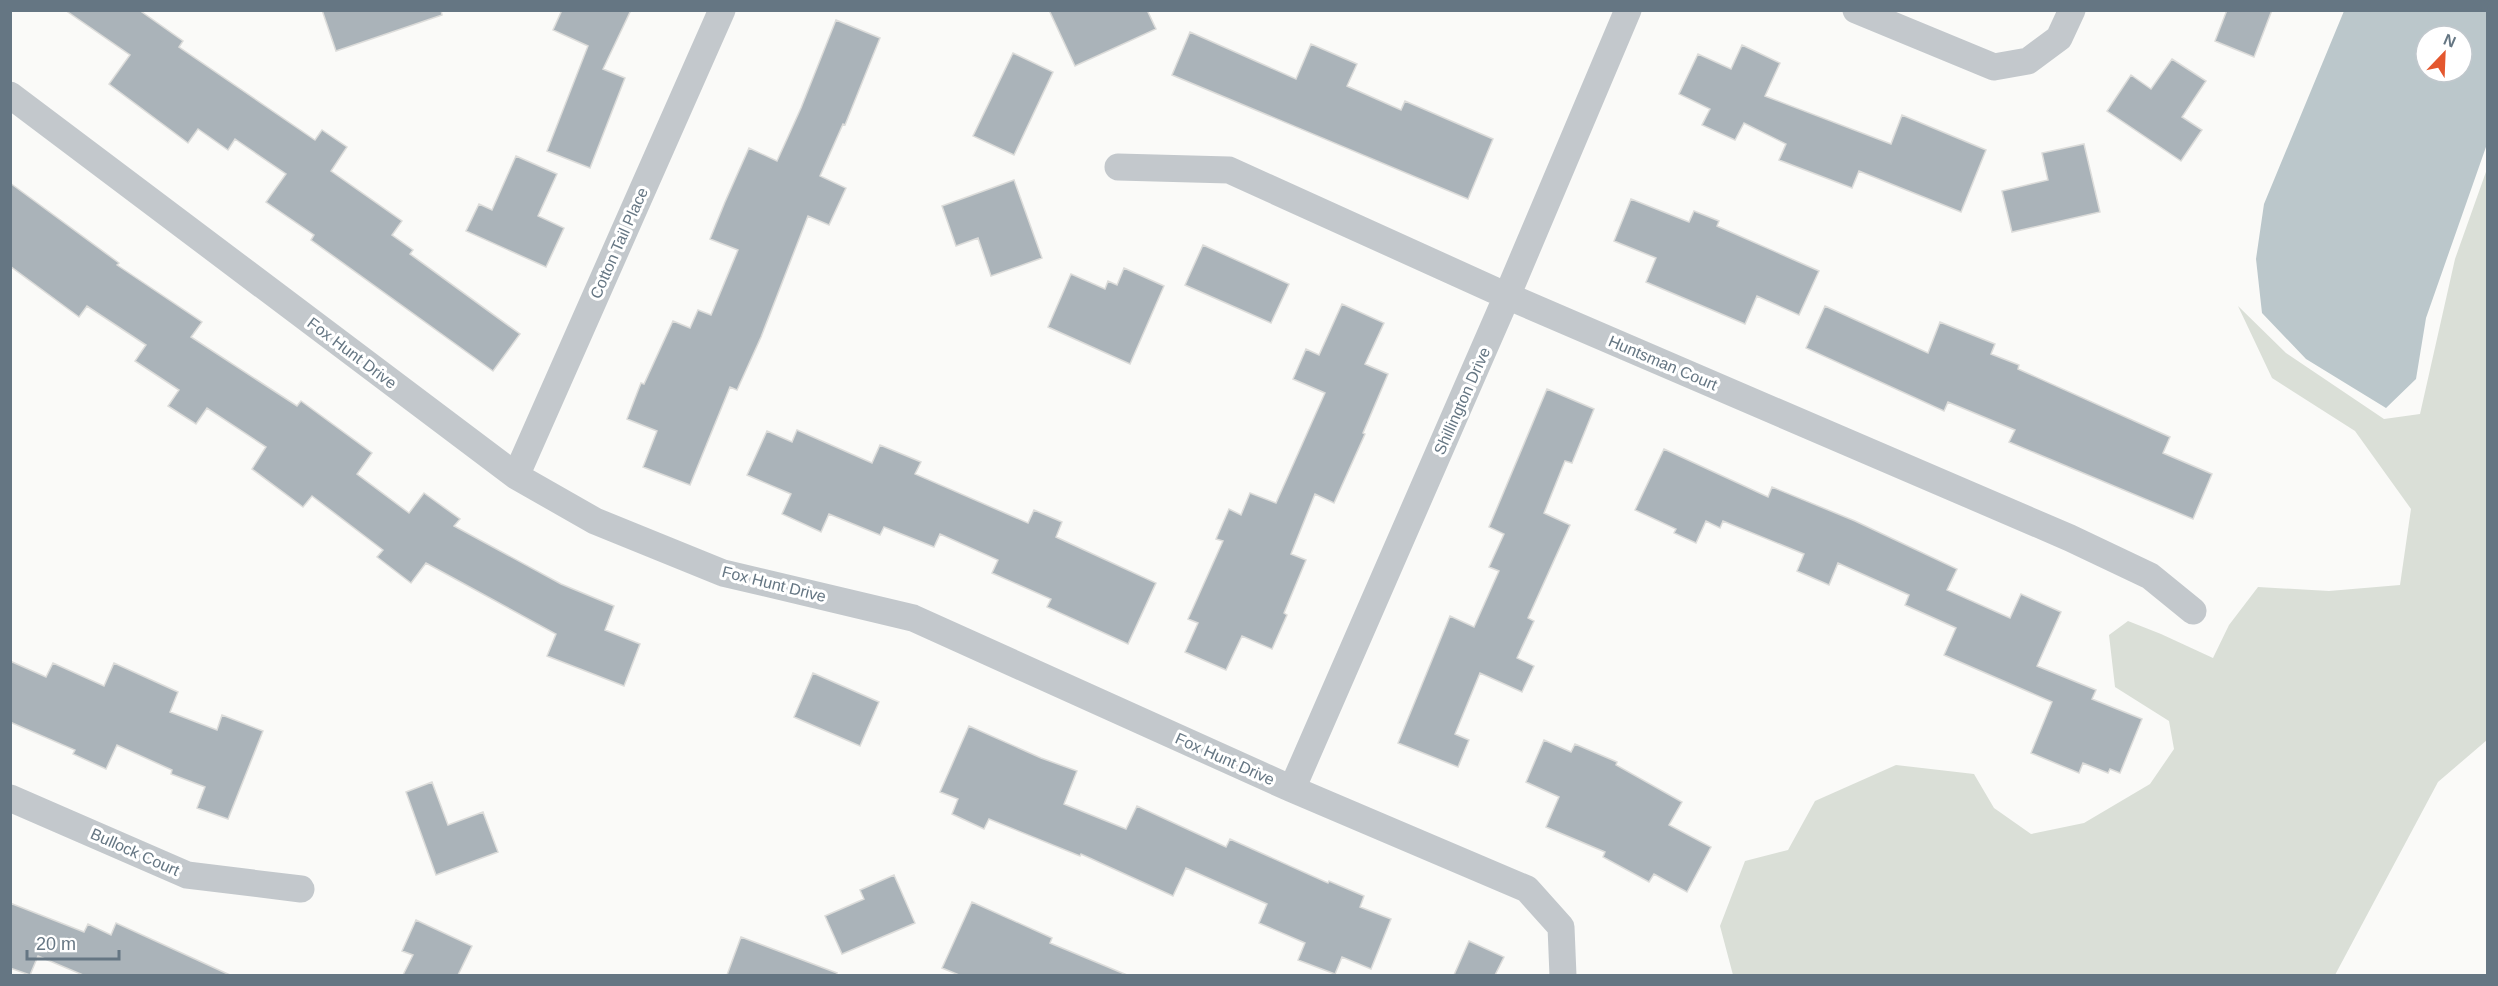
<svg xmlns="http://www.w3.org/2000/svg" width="2498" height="986" viewBox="0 0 2498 986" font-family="Helvetica,sans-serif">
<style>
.green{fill:#dadfd7}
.water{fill:#bbc7cb;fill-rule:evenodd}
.building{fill:#aab3b9;stroke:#dcdcda;stroke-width:1.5}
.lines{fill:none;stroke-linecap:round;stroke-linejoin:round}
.street{stroke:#c3c8cc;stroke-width:27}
.labels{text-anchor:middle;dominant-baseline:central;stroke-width:6;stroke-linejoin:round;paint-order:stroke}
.street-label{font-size:16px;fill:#657683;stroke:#fff}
</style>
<rect width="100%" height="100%" fill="#fafaf8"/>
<!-- green -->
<path class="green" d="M 2487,169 L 2487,740 L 2438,782 L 2335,975 L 1733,975 L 1720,926 L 1745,861 L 1788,850 L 1815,801 L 1896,765 L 1974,774 L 1994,808 L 2031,834 L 2084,823 L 2150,784 L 2174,749 L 2169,721 L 2115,687 L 2109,635 L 2128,621 L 2161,634 L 2213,658 L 2229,625 L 2258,587 L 2329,591 L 2400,585 L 2411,509 L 2355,431 L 2272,378 L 2238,306 L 2286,353 L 2384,419 L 2420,414 L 2455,259 Z"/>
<!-- water -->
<path class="water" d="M 2344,11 L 2487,11 L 2487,144 L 2426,318 L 2416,379 L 2386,408 L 2306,359 L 2262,313 L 2256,259 L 2264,204 ZM 2426,36 L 2462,36 L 2462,72 L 2426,72 Z"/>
<!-- building -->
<path class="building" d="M 65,10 L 139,10 L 183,41 L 179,47 L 315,140 L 322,130 L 347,147 L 331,171 L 402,221 L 392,235 L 413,250 L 410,254 L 520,334 L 493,371 L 311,240 L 314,235 L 266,202 L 286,174 L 235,139 L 228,150 L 198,129 L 188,143 L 109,84 L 130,55 Z
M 322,10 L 441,10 L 442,15 L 336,51 Z
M 562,10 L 631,10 L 603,69 L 625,78 L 590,168 L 547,151 L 588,46 L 553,30 Z
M 1049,10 L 1147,10 L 1156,29 L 1075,66 Z
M 2227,10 L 2272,10 L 2254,57 L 2215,41 Z
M 836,20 L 880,38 L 845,125 L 843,124 L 820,176 L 846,188 L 829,225 L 808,216 L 761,337 L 737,390 L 730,387 L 690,485 L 643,467 L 657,431 L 627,419 L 641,383 L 644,384 L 673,321 L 690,328 L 698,310 L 711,315 L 738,250 L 710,239 L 725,202 L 749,148 L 777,161 L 801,108 Z
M 1190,32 L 1296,79 L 1311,44 L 1357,64 L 1347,86 L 1401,110 L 1405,101 L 1493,139 L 1468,199 L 1172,75 Z
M 1742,45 L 1780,63 L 1765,96 L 1891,144 L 1902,115 L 1986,150 L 1961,212 L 1859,171 L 1852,188 L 1779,160 L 1786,144 L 1744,123 L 1735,140 L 1702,125 L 1710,109 L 1679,94 L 1698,54 L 1731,69 Z
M 1013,53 L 1053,72 L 1014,155 L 973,136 Z
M 2172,59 L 2206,81 L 2182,117 L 2202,130 L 2181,161 L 2107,111 L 2131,75 L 2151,89 Z
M 2084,144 L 2100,212 L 2012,232 L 2002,191 L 2048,180 L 2042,153 Z
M 516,156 L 557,174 L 538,216 L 564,228 L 546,267 L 466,231 L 479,204 L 492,210 Z
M 1014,180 L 1042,258 L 991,276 L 978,238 L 956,246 L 942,206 Z
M 10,183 L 119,263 L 117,265 L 202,322 L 191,337 L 297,406 L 301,401 L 372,453 L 357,474 L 409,513 L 424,493 L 460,519 L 454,526 L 561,584 L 614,606 L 605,630 L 640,644 L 624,686 L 547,656 L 556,634 L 426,563 L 411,583 L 377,557 L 383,550 L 312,496 L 303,507 L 252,469 L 266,447 L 207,408 L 196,424 L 168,406 L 179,390 L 135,361 L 146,345 L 87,306 L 79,317 L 10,266 Z
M 1631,199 L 1689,222 L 1694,211 L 1719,221 L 1717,226 L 1819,271 L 1799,315 L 1757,296 L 1745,324 L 1646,282 L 1656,258 L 1614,241 Z
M 1203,245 L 1289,284 L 1271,323 L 1185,285 Z
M 1124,268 L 1164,286 L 1130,364 L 1048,327 L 1071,274 L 1105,289 L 1108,281 L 1117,285 Z
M 1342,304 L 1384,323 L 1365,364 L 1388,374 L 1363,433 L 1365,434 L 1334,503 L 1315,494 L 1291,554 L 1306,560 L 1284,613 L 1287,615 L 1272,649 L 1242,636 L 1226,670 L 1185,652 L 1198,623 L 1188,619 L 1223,541 L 1216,539 L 1229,509 L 1241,515 L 1250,493 L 1276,503 L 1325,393 L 1293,379 L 1306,349 L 1319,355 Z
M 1825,306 L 1928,353 L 1940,322 L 1995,344 L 1991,354 L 2019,365 L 2018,369 L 2170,437 L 2163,453 L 2212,474 L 2193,519 L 2009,442 L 2015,430 L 1948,402 L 1944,411 L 1806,348 Z
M 1547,389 L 1594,409 L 1572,463 L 1565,461 L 1544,513 L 1570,525 L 1528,618 L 1534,621 L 1517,658 L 1534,666 L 1522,692 L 1480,673 L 1455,734 L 1469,740 L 1458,767 L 1398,743 L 1450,616 L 1474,627 L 1499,571 L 1489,567 L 1504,534 L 1489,527 Z
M 797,430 L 872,463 L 880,445 L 921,462 L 915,474 L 1028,523 L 1034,510 L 1062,522 L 1056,537 L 1156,583 L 1128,644 L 1047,607 L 1051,599 L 992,573 L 998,560 L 940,534 L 934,547 L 884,527 L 880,535 L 829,514 L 821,532 L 782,514 L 791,494 L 747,475 L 767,431 L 792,442 Z
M 1664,449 L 1768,497 L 1772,487 L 1855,521 L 1957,569 L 1947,590 L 2010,618 L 2021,594 L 2061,612 L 2037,666 L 2096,690 L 2092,699 L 2142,719 L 2120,773 L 2110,769 L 2108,773 L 2083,763 L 2079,773 L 2031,753 L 2052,702 L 1944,655 L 1956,628 L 1905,605 L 1909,595 L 1838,563 L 1829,585 L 1797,571 L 1804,554 L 1723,521 L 1720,528 L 1706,521 L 1696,543 L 1674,533 L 1676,529 L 1635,510 Z
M 10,661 L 46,677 L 53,663 L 104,686 L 114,663 L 178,692 L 170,712 L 217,730 L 222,715 L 263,731 L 228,819 L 197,808 L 205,787 L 171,774 L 172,770 L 117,745 L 106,769 L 73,754 L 75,750 L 10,722 Z
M 813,673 L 879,702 L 860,746 L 794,717 Z
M 969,726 L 1041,758 L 1077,771 L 1064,804 L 1126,829 L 1137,806 L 1226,847 L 1230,839 L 1328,883 L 1329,881 L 1364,896 L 1360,907 L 1391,919 L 1371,969 L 1342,957 L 1335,974 L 1298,960 L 1305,943 L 1259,923 L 1267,904 L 1186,868 L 1173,896 L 1081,854 L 1080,856 L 989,819 L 984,829 L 952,814 L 958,799 L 940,792 Z
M 1544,740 L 1571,752 L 1575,744 L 1617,762 L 1616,765 L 1682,802 L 1669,825 L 1711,847 L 1687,892 L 1654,874 L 1649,882 L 1603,857 L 1605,852 L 1546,827 L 1559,797 L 1526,782 Z
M 432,782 L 448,825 L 483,812 L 498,852 L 436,875 L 406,792 Z
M 894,875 L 915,923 L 842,954 L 825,916 L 864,899 L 860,890 Z
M 972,902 L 1052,938 L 1050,943 L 1127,975 L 959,975 L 942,968 Z
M 10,903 L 84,932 L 88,924 L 111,935 L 116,923 L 230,975 L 83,975 L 38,956 L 30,975 L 10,968 Z
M 416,920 L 472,946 L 458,975 L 403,975 L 413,955 L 402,951 Z
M 741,937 L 837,973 L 836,975 L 727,975 Z
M 1469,941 L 1504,957 L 1495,975 L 1454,975 Z"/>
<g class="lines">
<!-- street -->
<path class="street" d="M 1856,10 L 1994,67 L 2028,61 L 2059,38 L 2072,10
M 10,95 L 516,476 L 595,521 L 723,573 L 913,618 L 1292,789 L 1527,889 L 1561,927 L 1563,976
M 1118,167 L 1229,170 L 1507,296 L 2070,538 L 2150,576 L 2193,611
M 516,476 L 722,10
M 1292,789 L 1507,296 L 1628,10
M 10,798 L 187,875 L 301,889"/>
</g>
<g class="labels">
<!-- street labels -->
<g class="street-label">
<text transform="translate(619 243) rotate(-66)">Cotton Tail Place</text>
<text transform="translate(352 353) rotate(37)">Fox Hunt Drive</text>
<text transform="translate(1663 363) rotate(23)">Huntsman Court</text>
<text transform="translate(1462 401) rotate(-66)">Shillington Drive</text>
<text transform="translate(774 584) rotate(14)">Fox Hunt Drive</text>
<text transform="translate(1225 759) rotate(24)">Fox Hunt Drive</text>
<text transform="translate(135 852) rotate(24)">Bullock Court</text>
</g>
</g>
<!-- border -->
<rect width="2498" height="986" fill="none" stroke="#657683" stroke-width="24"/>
<!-- north arrow -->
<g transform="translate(2444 54) rotate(23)"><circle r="28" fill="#ffffff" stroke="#c1c8cd" stroke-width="1.5"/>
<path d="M0-4.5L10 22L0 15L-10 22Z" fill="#e4572e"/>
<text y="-9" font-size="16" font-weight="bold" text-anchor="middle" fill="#657683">N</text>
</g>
<!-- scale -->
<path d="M27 950v9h92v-9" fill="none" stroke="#657683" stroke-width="3"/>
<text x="36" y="950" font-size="18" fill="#657683" stroke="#ffffff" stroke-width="4.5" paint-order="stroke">20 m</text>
</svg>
